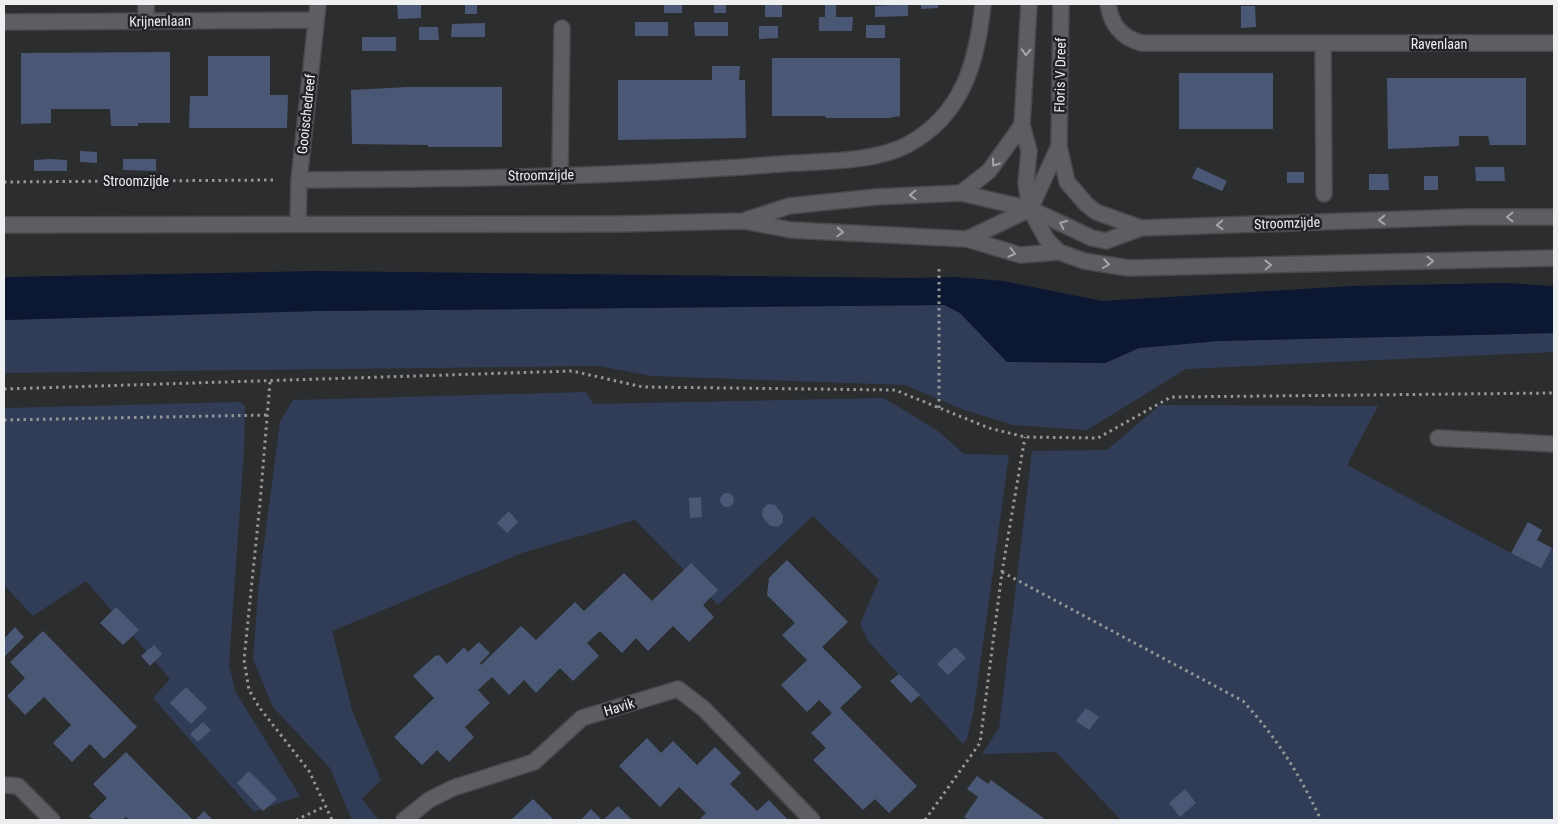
<svg xmlns="http://www.w3.org/2000/svg" width="1558" height="824" viewBox="0 0 1558 824" font-family="'Roboto Condensed',sans-serif">
<style>
.green{fill:#313d56}
.water{fill:#0c1731}
.building{fill:#4a5876}
.lines{fill:none;stroke-linecap:round;stroke-linejoin:round}
.minor-casing{stroke:#48494b;stroke-width:18}
.path{stroke:#959698;stroke-width:3;stroke-dasharray:2.5 4;stroke-linecap:butt}
.minor{stroke:#5c5e61;stroke-width:15}
.oneway{stroke:#a5a6a9}
.labels{text-anchor:middle;dominant-baseline:central;stroke-width:5;stroke-linejoin:round;paint-order:stroke}
.street-label{font-size:14px;fill:#eeeff1;stroke:#222326}
</style>
<rect width="100%" height="100%" fill="#2c2d2f"/>
<!-- green -->
<path class="green" d="M 944,305 L 960,313 L 1007,362 L 1105,363 L 1139,348 L 1219,341 L 1554,333 L 1554,352 L 1186,369 L 1087,430 L 1013,425 L 964,410 L 905,385 L 652,376 L 598,366 L 4,373 L 4,320 L 317,311 Z
M 586,392 L 593,404 L 884,398 L 938,431 L 964,454 L 1009,455 L 974,709 L 967,739 L 963,744 L 868,641 L 860,624 L 879,580 L 813,516 L 718,605 L 635,520 L 522,553 L 332,631 L 352,710 L 381,780 L 362,799 L 379,820 L 352,820 L 330,768 L 273,707 L 253,659 L 259,582 L 280,422 L 293,400 Z
M 240,402 L 245,406 L 244,450 L 229,664 L 235,691 L 300,796 L 254,812 L 153,698 L 170,679 L 86,581 L 33,616 L 4,585 L 4,408 Z
M 1160,405 L 1378,406 L 1347,465 L 1511,553 L 1528,522 L 1542,530 L 1537,540 L 1554,550 L 1554,820 L 1121,820 L 1056,752 L 982,754 L 999,728 L 1032,451 L 1107,450 Z"/>
<!-- water -->
<path class="water" d="M 315,271 L 911,278 L 956,277 L 1003,281 L 1102,301 L 1352,286 L 1505,283 L 1554,286 L 1554,333 L 1219,341 L 1139,348 L 1105,363 L 1007,362 L 960,313 L 944,305 L 317,311 L 4,320 L 4,277 Z"/>
<!-- building -->
<path class="building" d="M 397,4 L 421,4 L 421,18 L 398,19 Z
M 465,4 L 477,4 L 477,14 L 465,14 Z
M 664,4 L 682,4 L 682,13 L 664,13 Z
M 714,4 L 726,4 L 726,13 L 714,13 Z
M 825,4 L 836,4 L 836,17 L 853,17 L 852,31 L 819,31 L 819,17 L 825,17 Z
M 921,4 L 938,4 L 938,8 L 921,9 Z
M 765,5 L 782,5 L 782,17 L 765,17 Z
M 892,5 L 908,5 L 908,16 L 875,17 L 875,6 Z
M 1241,6 L 1255,6 L 1256,27 L 1241,28 Z
M 635,22 L 668,22 L 668,36 L 635,36 Z
M 694,22 L 728,22 L 728,36 L 695,36 Z
M 485,23 L 485,37 L 451,37 L 452,24 Z
M 866,25 L 885,25 L 885,38 L 866,38 Z
M 759,26 L 778,26 L 778,38 L 759,39 Z
M 419,27 L 438,27 L 439,40 L 419,40 Z
M 362,37 L 396,37 L 396,51 L 362,51 Z
M 170,52 L 170,123 L 138,123 L 138,126 L 111,126 L 110,109 L 51,109 L 51,123 L 21,124 L 21,53 Z
M 208,56 L 270,56 L 270,95 L 288,95 L 287,128 L 189,128 L 190,96 L 208,96 Z
M 772,58 L 900,58 L 900,116 L 889,118 L 826,118 L 825,116 L 772,116 Z
M 712,66 L 740,66 L 739,80 L 745,80 L 746,138 L 618,140 L 618,80 L 712,80 Z
M 1179,73 L 1273,73 L 1273,129 L 1179,129 Z
M 1387,78 L 1526,78 L 1526,145 L 1490,145 L 1488,136 L 1459,136 L 1459,146 L 1388,149 Z
M 408,87 L 502,87 L 502,147 L 428,147 L 428,145 L 352,144 L 351,90 Z
M 80,151 L 97,152 L 97,163 L 80,162 Z
M 50,159 L 67,160 L 67,171 L 34,171 L 34,160 Z
M 123,159 L 156,159 L 156,171 L 123,170 Z
M 1197,167 L 1227,181 L 1222,191 L 1192,178 Z
M 1475,167 L 1504,167 L 1505,181 L 1476,181 Z
M 1287,172 L 1304,172 L 1304,183 L 1287,183 Z
M 1369,174 L 1388,174 L 1389,190 L 1369,190 Z
M 1424,176 L 1438,176 L 1438,190 L 1424,190 Z
M720 500a7 7 0 1 1 14 0a7 7 0 1 1-14 0Z
M 701,497 L 702,517 L 690,518 L 689,498 Z
M 768,504 L 775,505 L 783,515 L 783,522 L 778,527 L 770,526 L 762,516 L 763,509 Z
M 509,511 L 518,522 L 507,533 L 497,523 Z
M 1528,522 L 1542,530 L 1537,540 L 1552,548 L 1541,568 L 1511,553 Z
M 787,560 L 848,622 L 822,647 L 862,687 L 840,708 L 917,786 L 889,813 L 875,799 L 863,810 L 813,760 L 826,748 L 811,733 L 832,713 L 819,700 L 807,712 L 781,685 L 807,660 L 782,635 L 795,623 L 767,595 L 769,578 Z
M 691,563 L 718,590 L 703,605 L 714,617 L 689,642 L 673,626 L 648,651 L 636,638 L 622,653 L 600,631 L 587,643 L 599,656 L 573,681 L 560,668 L 536,693 L 524,680 L 509,695 L 492,677 L 478,690 L 490,703 L 465,727 L 474,737 L 449,762 L 437,750 L 422,765 L 394,737 L 434,698 L 413,676 L 435,656 L 439,655 L 447,664 L 464,647 L 468,652 L 479,642 L 490,653 L 480,663 L 481,665 L 521,626 L 536,640 L 575,602 L 584,611 L 624,573 L 652,601 Z
M 116,607 L 139,630 L 123,645 L 100,623 Z
M 15,627 L 24,637 L 4,657 L 4,639 Z
M 43,631 L 137,727 L 104,759 L 90,744 L 72,762 L 53,743 L 71,725 L 44,697 L 25,715 L 7,696 L 25,678 L 10,662 Z
M 154,645 L 162,654 L 150,666 L 141,656 Z
M 955,647 L 966,658 L 948,675 L 937,664 Z
M 899,674 L 920,695 L 911,703 L 890,681 Z
M 186,687 L 207,708 L 191,724 L 170,703 Z
M 1086,708 L 1099,717 L 1089,730 L 1076,721 Z
M 203,722 L 211,730 L 198,742 L 190,734 Z
M 647,738 L 661,753 L 673,741 L 697,765 L 715,747 L 741,773 L 730,784 L 757,811 L 769,800 L 788,820 L 699,820 L 706,813 L 679,787 L 660,807 L 619,766 Z
M 126,752 L 172,799 L 193,820 L 129,820 L 126,817 L 122,820 L 94,820 L 89,816 L 107,798 L 93,784 Z
M 249,771 L 277,799 L 263,811 L 237,783 Z
M 977,776 L 988,784 L 991,780 L 1046,820 L 969,820 L 964,817 L 978,797 L 967,789 Z
M 1185,789 L 1196,803 L 1180,817 L 1169,803 Z
M 533,799 L 554,820 L 511,820 Z
M 618,806 L 632,820 L 603,820 Z
M 591,809 L 602,820 L 581,820 Z
M 204,811 L 213,820 L 195,820 Z"/>
<g class="lines">
<defs>
<path id="minor" d="M 146,4 L 146,21
M 1029,4 L 1022,125 L 1029,151 L 1026,183 L 1030,209 L 1047,240 L 1059,252 L 1084,261 L 1129,268 L 1554,258
M 1061,4 L 1059,146 L 1067,182 L 1086,204 L 1096,212 L 1141,228
M 1108,4 C 1111,25 1121,37 1141,43 L 1554,43
M 4,22 L 316,20
M 1323,45 L 1324,194
M 560,174 L 562,28
M 299,180 C 459,179 620,177 780,164 C 818,161 873,163 907,145 C 963,115 977,62 983,4
M 961,193 L 989,171 L 1022,125
M 746,220 L 789,206 L 876,197 L 961,193 L 1030,209 L 1092,238 L 1106,241 L 1141,228 L 1466,217 L 1554,217
M 298,224 L 299,180 L 318,4
M 4,225 L 616,224 L 744,221 L 791,230 L 967,239 L 1020,255 L 1059,252
M 967,239 L 1030,209 L 1059,146
M 1438,438 L 1554,444
M 4,785 L 18,786 L 52,820
M 404,820 L 429,800 L 453,788 L 534,762 L 582,718 L 678,689 L 704,709 L 812,820"/>
</defs>
<!-- minor casing -->
<use href="#minor" class="minor-casing"/>
<!-- path -->
<path class="path" d="M 4,182 L 274,180
M 270,382 L 260,503 L 244,660 L 249,690 L 259,707 L 309,771 L 332,820
M 4,389 L 572,371 L 643,387 L 895,390 L 989,428 L 1025,437 L 1098,438 L 1171,397 L 1554,393
M 939,408 L 939,265
M 4,420 L 267,415
M 1002,572 L 1243,701 C 1277,738 1300,775 1321,820
M 296,820 L 326,806
M 925,820 L 980,743 L 1002,572 L 1025,437"/>
<!-- minor -->
<use href="#minor" class="minor"/>
</g>
<!-- one-way arrows -->
<defs><path id="oneway-chevron" d="M-2-3.5L2.5 0L-2 3.5" fill="none" stroke-width="1.6" stroke-linecap="round" stroke-linejoin="round" transform="scale(1.25)"/></defs>
<g class="oneway">
<use href="#oneway-chevron" transform="translate(1026 52) rotate(93)"/>
<use href="#oneway-chevron" transform="translate(995 163) rotate(126)"/>
<use href="#oneway-chevron" transform="translate(913 195) rotate(178)"/>
<use href="#oneway-chevron" transform="translate(1510 217) rotate(180)"/>
<use href="#oneway-chevron" transform="translate(1382 220) rotate(178)"/>
<use href="#oneway-chevron" transform="translate(1063 224) rotate(-155)"/>
<use href="#oneway-chevron" transform="translate(1220 225) rotate(178)"/>
<use href="#oneway-chevron" transform="translate(840 232) rotate(3)"/>
<use href="#oneway-chevron" transform="translate(1012 253) rotate(14)"/>
<use href="#oneway-chevron" transform="translate(1430 261) rotate(-1)"/>
<use href="#oneway-chevron" transform="translate(1106 264) rotate(8)"/>
<use href="#oneway-chevron" transform="translate(1268 265) rotate(-1)"/>
</g>
<g class="labels">
<!-- street labels -->
<g class="street-label">
<text transform="translate(160 21) rotate(-1)">Krijnenlaan</text>
<text x="1439" y="44">Ravenlaan</text>
<text transform="translate(1060 75) rotate(-89)">Floris V Dreef</text>
<text transform="translate(306 114) rotate(-84)">Gooischedreef</text>
<text transform="translate(541 175) rotate(-1)">Stroomzijde</text>
<text x="136" y="181">Stroomzijde</text>
<text transform="translate(1287 223) rotate(-2)">Stroomzijde</text>
<text transform="translate(619 707) rotate(-17)">Havik</text>
</g>
</g>
<!-- border -->
<rect width="1558" height="824" fill="none" stroke="#eeeff1" stroke-width="10"/>
</svg>
